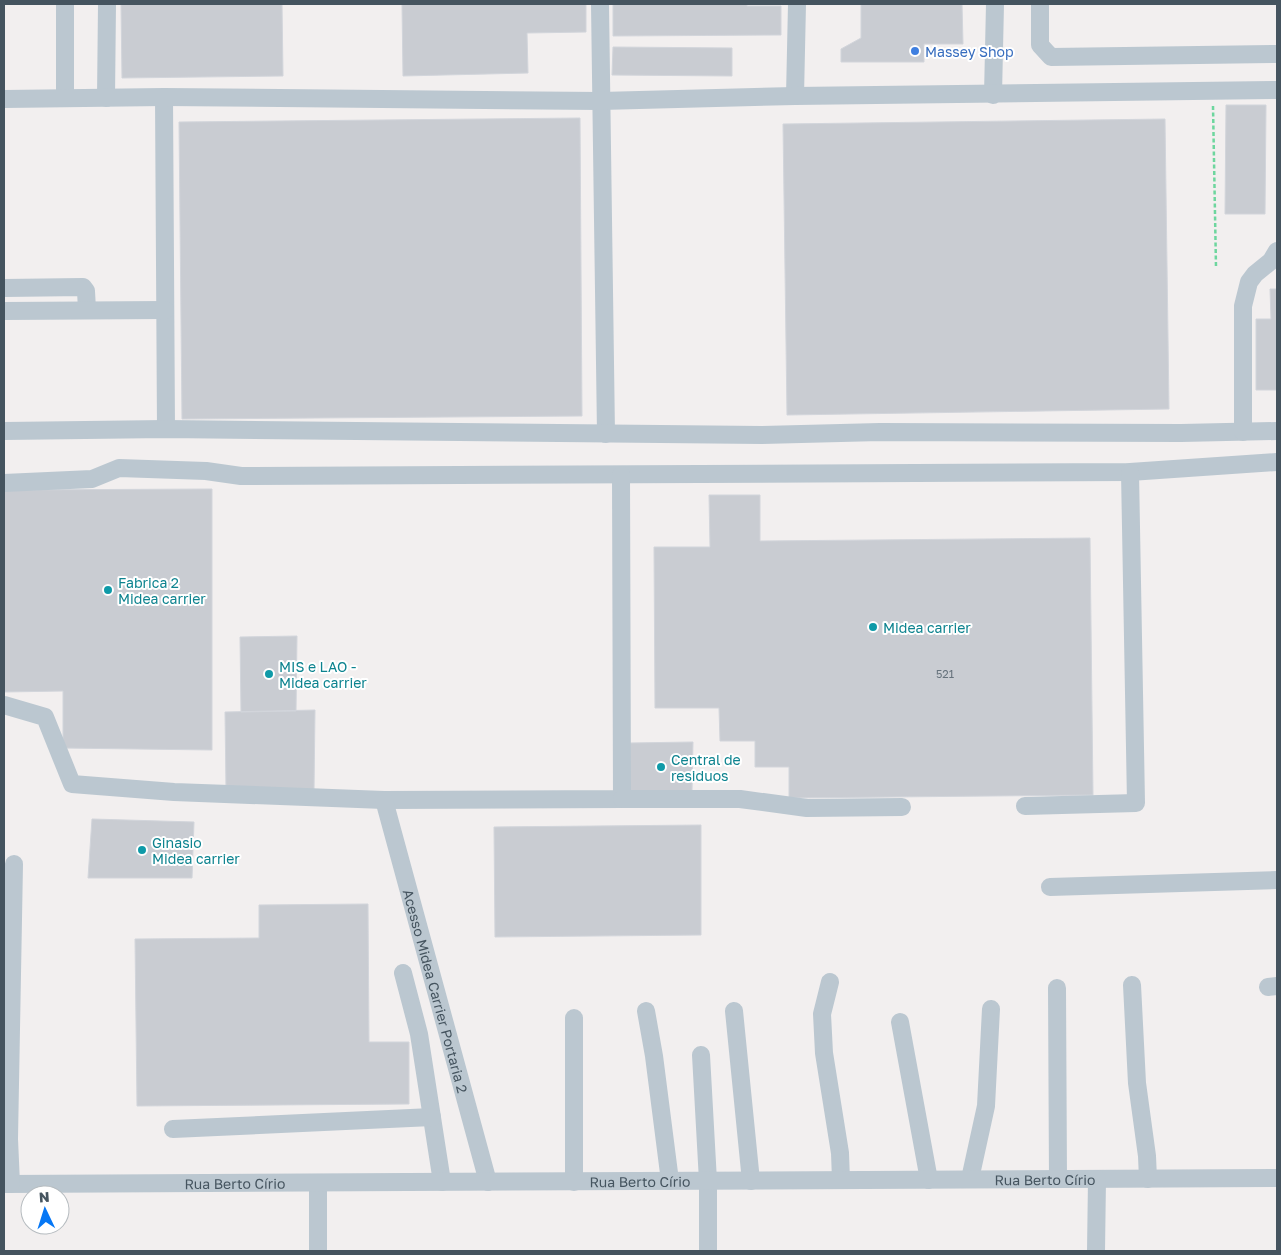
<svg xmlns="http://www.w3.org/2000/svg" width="1281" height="1255" viewBox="0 0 1281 1255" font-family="'Golos Text',sans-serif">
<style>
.building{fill:#c9ccd2;stroke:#d2d5db}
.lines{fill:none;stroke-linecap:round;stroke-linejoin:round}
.path{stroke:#6dd69e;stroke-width:2.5;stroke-dasharray:4 2.5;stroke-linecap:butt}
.minor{stroke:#bbc7d0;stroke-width:18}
.shop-dot{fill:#3f7fe0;stroke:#fff;stroke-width:2}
.culture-dot{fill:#0f9aa8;stroke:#fff;stroke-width:2}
.labels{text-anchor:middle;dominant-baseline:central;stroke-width:4;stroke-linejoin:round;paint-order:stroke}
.number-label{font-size:11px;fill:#66727c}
.shop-label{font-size:14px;fill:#366cbe;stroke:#fff;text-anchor:start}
.culture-label{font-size:14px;fill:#0d838f;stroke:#fff;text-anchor:start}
.street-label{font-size:14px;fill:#45545f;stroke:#fff}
</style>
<rect width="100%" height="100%" fill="#f2efef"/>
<!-- building -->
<path class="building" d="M 121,4 L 282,4 L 283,76 L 122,78 Z
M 402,4 L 586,4 L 586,32 L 527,33 L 528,73 L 403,76 Z
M 613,4 L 747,4 L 747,6 L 781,6 L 781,35 L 613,36 Z
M 861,4 L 962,4 L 963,44 L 924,44 L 924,62 L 841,62 L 841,49 L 861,38 Z
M 613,47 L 732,48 L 732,76 L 612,75 Z
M 1226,105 L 1266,105 L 1265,214 L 1225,214 Z
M 580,118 L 582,416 L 182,419 L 179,122 Z
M 1165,119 L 1169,409 L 787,415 L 783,124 Z
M 1270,289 L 1277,289 L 1277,390 L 1256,390 L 1256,319 L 1271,319 Z
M 212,489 L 212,750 L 63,748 L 63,691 L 4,692 L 4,490 Z
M 709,495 L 760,495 L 760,541 L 1090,538 L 1093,795 L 789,798 L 789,767 L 755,767 L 755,741 L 720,741 L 719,708 L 655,708 L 654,547 L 710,547 Z
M 297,636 L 296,711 L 241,712 L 240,637 Z
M 315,710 L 314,791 L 226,789 L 225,712 Z
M 693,742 L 692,791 L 629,793 L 630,743 Z
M 92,819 L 194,822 L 192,878 L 88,878 Z
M 701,825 L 701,935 L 495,937 L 494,827 Z
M 368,904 L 369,1042 L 409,1042 L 409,1104 L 137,1106 L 135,939 L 259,938 L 259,905 Z"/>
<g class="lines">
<!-- path -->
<path class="path" d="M 1213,106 L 1216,267"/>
<!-- minor -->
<g class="minor">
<path d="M 600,4 L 606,434"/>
<path d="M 1040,4 L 1040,45 L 1051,57 L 1277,54"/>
<path d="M 993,95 L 995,4"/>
<path d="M 795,96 L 797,4"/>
<path d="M 164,97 L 166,429"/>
<path d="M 65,98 L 65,4"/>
<path d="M 106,98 L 107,4"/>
<path d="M 4,99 L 164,97 L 601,101 L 795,96 L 1277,90"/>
<path d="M 4,288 L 83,287 L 86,291 L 87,310"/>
<path d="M 4,311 L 165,310"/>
<path d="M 4,431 L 166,429 L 762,435 L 880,432 L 1181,433 L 1277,431"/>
<path d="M 1243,432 L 1243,306 L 1249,282 L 1255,274 L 1271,261 L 1277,251"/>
<path d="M 4,483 L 92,479 L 119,468 L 206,471 L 241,476 L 1130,472 L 1277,462"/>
<path d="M 4,705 L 45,717 L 72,784 L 174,792 L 384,800 L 622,799 L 621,475"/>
<path d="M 622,799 L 740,799 L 807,808 L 902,807"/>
<path id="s1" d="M 384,800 L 488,1182"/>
<path d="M 1025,806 L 1136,803 L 1130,472"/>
<path d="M 1050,887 L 1277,880"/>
<path d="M 403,973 L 419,1034 L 442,1182"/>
<path d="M 830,982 L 822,1014 L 824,1053 L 840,1153 L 841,1180"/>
<path d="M 1132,985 L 1137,1083 L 1147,1156 L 1148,1179"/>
<path d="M 1268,987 L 1277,986"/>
<path d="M 1057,988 L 1058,1179"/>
<path d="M 646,1011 L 654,1056 L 670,1181"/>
<path d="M 734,1011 L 751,1181"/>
<path d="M 900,1022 L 929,1180"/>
<path d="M 701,1055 L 708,1181 L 708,1251"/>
<path d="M 173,1129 L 432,1117"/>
<path d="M 970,1179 L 986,1106 L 991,1009"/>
<path d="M 574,1182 L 574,1018"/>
<path d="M 318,1183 L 318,1251"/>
<path id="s2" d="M 4,1184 L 1277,1178"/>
<path d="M 11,1184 L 9,1139 L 14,864"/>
<path d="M 1096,1251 L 1097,1179"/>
</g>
</g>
<!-- markers -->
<circle class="shop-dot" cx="915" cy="51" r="5"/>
<g class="culture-dot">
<circle cx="108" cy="590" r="5"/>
<circle cx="873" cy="627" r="5"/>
<circle cx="269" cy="674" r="5"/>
<circle cx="661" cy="767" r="5"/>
<circle cx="142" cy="850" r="5"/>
</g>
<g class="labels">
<!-- number labels -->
<g class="number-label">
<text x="945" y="673">521</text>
</g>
<!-- shop labels -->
<g class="shop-label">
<text x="925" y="51">Massey Shop</text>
</g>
<!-- culture labels -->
<g class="culture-label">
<text x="118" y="582">Fabrica 2<tspan x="118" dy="16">Midea carrier</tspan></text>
<text x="883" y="627">Midea carrier</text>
<text x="279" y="666">MIS e LAO -<tspan x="279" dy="16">Midea carrier</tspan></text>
<text x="671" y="759">Central de<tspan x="671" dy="16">residuos</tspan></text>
<text x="152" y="842">Ginasio<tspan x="152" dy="16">Midea carrier</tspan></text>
</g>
<!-- street labels -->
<g class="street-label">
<text stroke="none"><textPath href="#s1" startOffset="198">Acesso Midea Carrier Portaria 2</textPath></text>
<text stroke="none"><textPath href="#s2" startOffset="1041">Rua Berto Círio</textPath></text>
<text stroke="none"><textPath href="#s2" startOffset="636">Rua Berto Círio</textPath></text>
<text stroke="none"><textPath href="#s2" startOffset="231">Rua Berto Círio</textPath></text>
</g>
</g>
<!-- border -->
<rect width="1281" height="1255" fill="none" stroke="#45545f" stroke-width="10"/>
<!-- north arrow -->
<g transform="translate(45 1210) rotate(356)"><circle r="24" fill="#ffffff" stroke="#b5bbbf"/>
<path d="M0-4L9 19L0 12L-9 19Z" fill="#0677f5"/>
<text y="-8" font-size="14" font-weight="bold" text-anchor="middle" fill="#45545f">N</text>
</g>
</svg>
